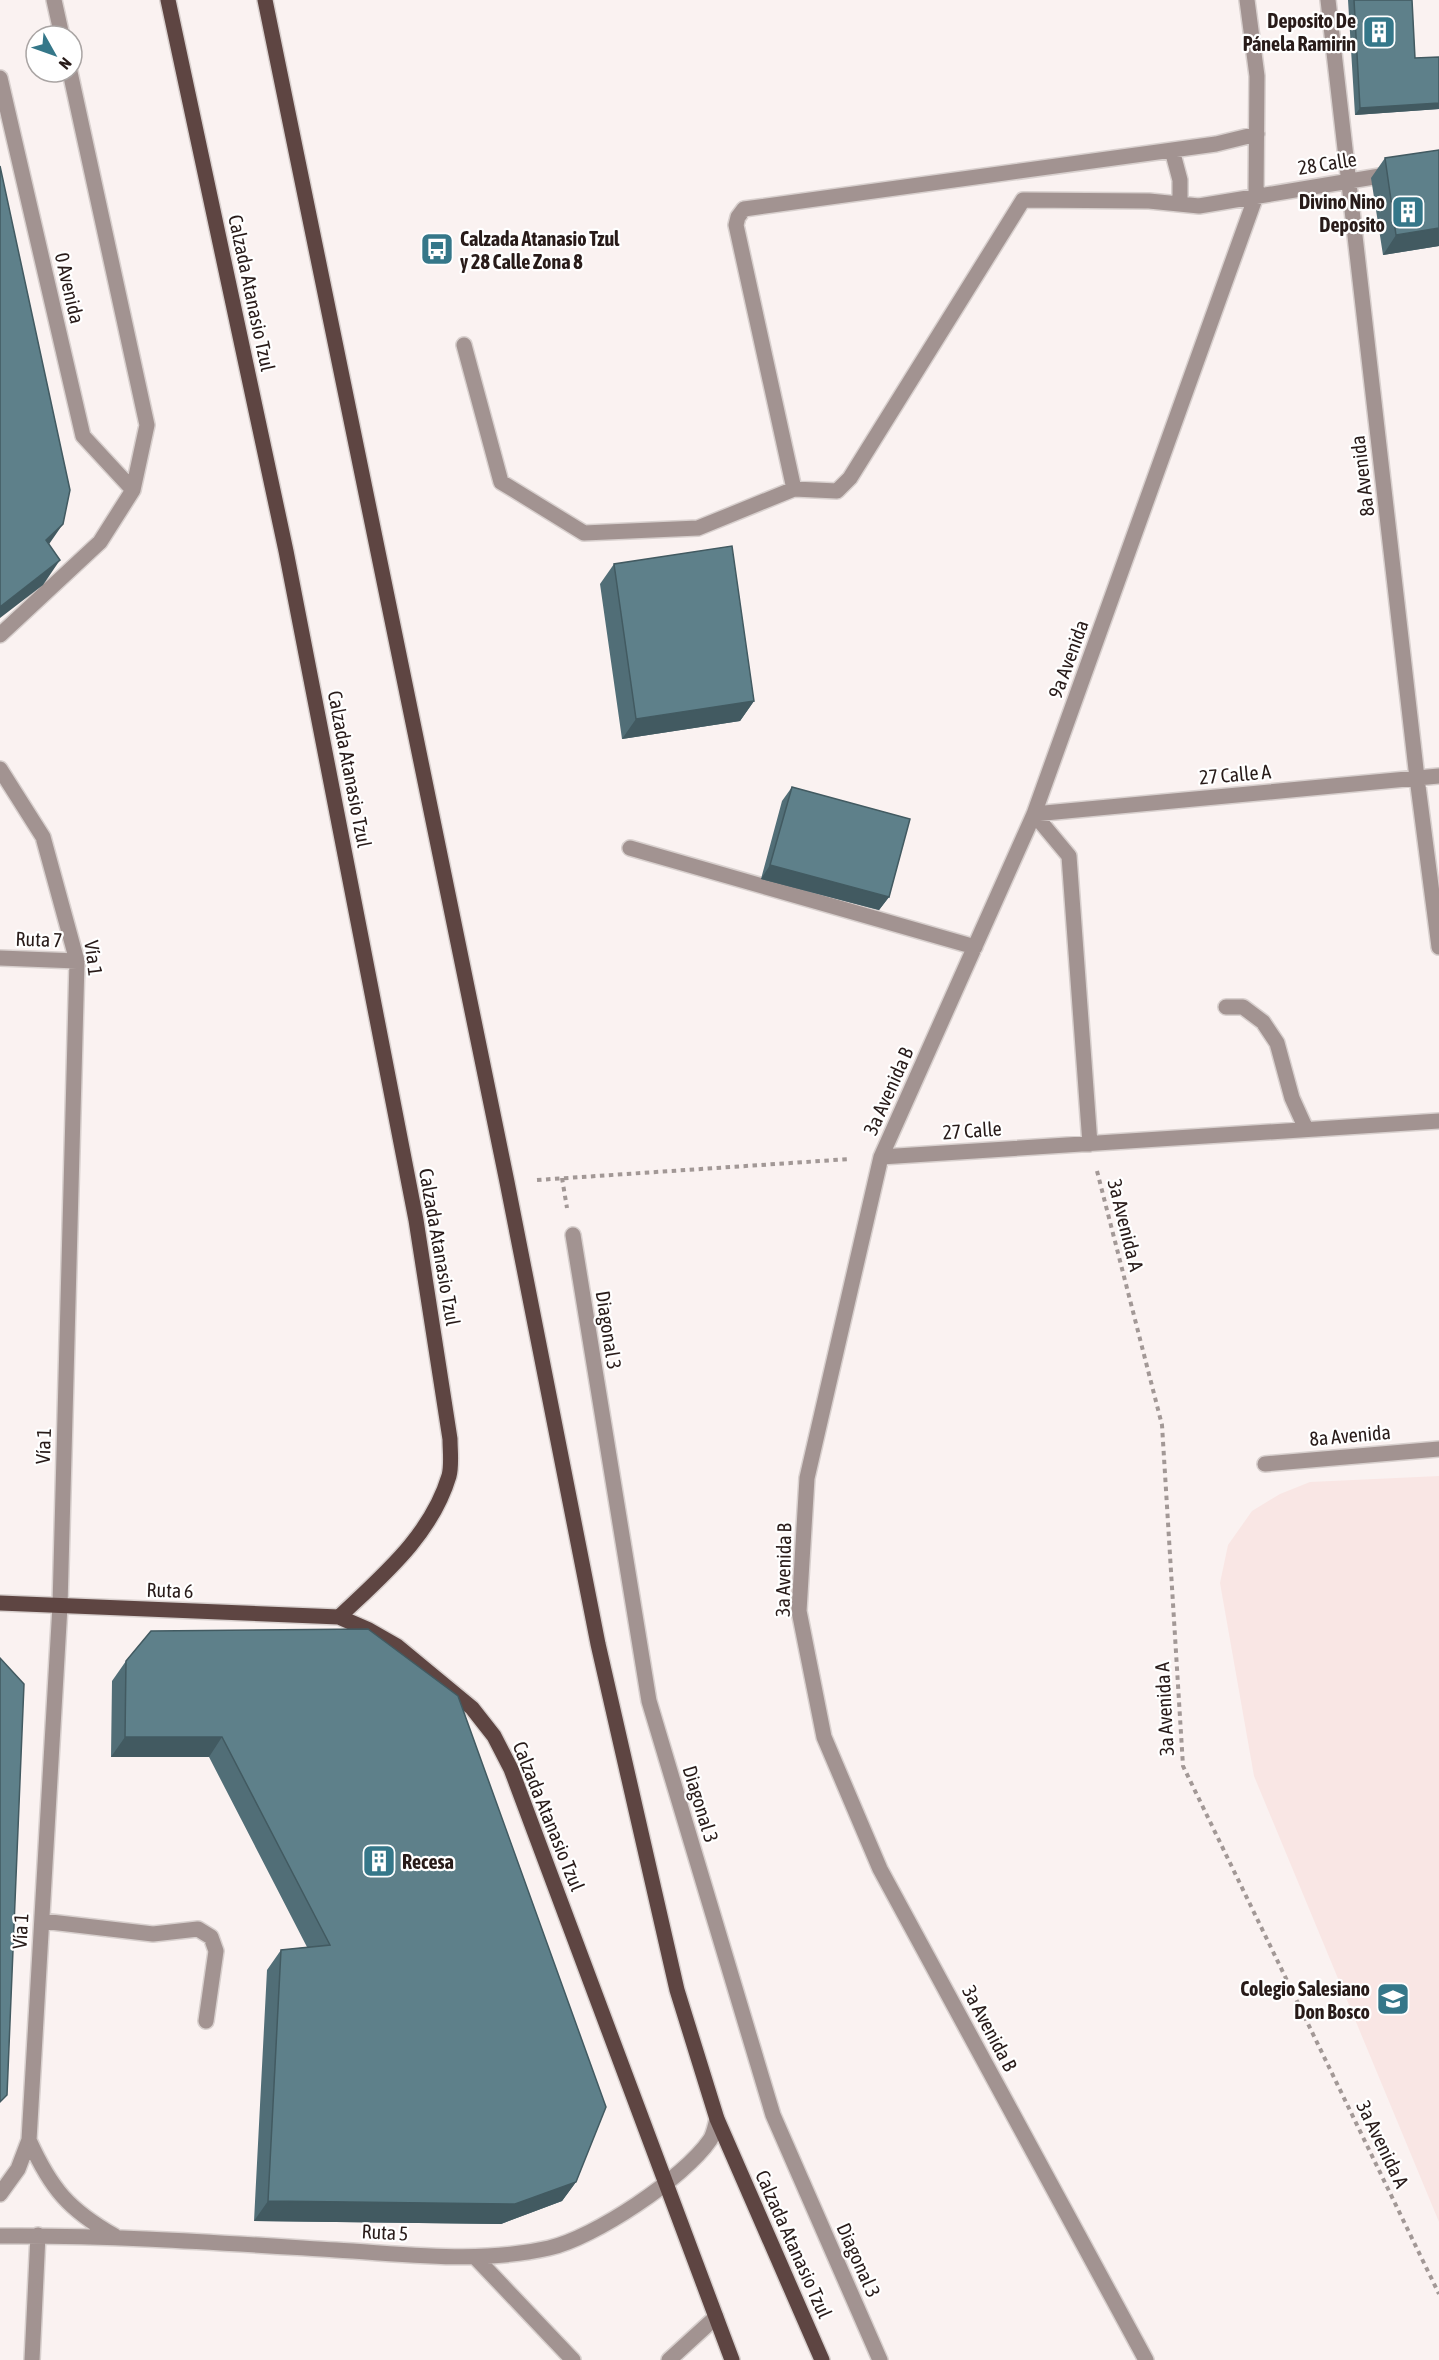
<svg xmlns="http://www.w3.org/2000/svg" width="1439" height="2360" viewBox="0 0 1439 2360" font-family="'Asap Condensed',sans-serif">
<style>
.built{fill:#f9e6e4}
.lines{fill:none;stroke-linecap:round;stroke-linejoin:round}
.minor-casing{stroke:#d8d0ce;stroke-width:18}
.major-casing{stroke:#d8d0ce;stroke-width:18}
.path{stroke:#a29896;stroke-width:4;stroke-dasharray:4.5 4.5;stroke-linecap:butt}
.minor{stroke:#a29391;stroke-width:15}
.major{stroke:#5e4542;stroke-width:15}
.wall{fill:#516e77}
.shaded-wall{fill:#425a61}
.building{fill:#5e808a;stroke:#425a61;stroke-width:1.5}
.labels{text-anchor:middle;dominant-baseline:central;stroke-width:4.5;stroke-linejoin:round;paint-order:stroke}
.poi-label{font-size:20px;font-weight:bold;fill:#281b19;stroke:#fff;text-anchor:end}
.street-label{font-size:20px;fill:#281b19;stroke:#fff}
</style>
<rect width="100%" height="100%" fill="#faf2f1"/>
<!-- built -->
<path class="built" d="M 1439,1476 L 1439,2222 L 1254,1776 L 1220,1583 L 1228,1545 L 1252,1511 L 1280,1494 L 1310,1482 Z"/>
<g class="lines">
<defs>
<path id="minor" d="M 54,0 L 62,36
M 1328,0 L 1417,778 L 1439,947
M 0,78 L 83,436 L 133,490
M 1257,134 L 1216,144 L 744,209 L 738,217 L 736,225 L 794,489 L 837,491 L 850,478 L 1023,200 L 1149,201 L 1199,206 L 1392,174
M 1172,150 L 1180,180 L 1180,204
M 464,345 L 501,482 L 584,533 L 698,528 L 794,489
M 0,635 L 100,542 L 133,490 L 147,425 L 70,72
M 0,769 L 43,837 L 77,961 L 60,1606 L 29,2140 L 18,2169 L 0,2194
M 1034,814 L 1439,776
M 1034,814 L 1069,856 L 1090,1144
M 630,848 L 975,947
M 0,958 L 77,961
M 1226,1007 L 1243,1007 L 1263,1022 L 1277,1043 L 1292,1098 L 1306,1129
M 881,1157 L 1439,1121
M 573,1235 L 649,1701 L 773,2115 L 880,2360
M 1265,1464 L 1439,1449
M 42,1921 L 153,1934 L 198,1929 L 211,1937 L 216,1951 L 206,2021
M 29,2140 C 51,2189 69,2210 115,2236
M 0,2236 C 112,2235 224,2243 336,2250 C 407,2254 479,2264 549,2248 C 594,2238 684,2178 710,2140 C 714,2134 715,2126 717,2119
M 476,2258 L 573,2360
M 32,2360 L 38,2235
M 669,2360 L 716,2317
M 1146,2360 L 880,1869 L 824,1737 L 799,1611 L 807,1478 L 881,1157 L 1034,814 L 1256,196 L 1257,76 L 1247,0"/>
<path id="major" d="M 168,0 L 286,551 L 416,1220 L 450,1439 C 450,1451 452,1465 449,1476 C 431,1536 382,1576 339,1617
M 265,0 L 507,1182 L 598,1644 L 677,1990 L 717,2119 L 822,2360
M 0,1603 L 339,1617 L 369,1630 L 397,1646 L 472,1708 L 494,1736 L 511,1769 L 732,2360"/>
</defs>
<!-- minor casing -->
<use href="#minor" class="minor-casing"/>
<!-- major casing -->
<use href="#major" class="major-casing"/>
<!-- path -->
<path class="path" d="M 1097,1171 L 1162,1425 L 1183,1766 L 1439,2294
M 562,1178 L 567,1208
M 537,1180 L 850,1159"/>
<!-- minor -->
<use href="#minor" class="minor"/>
<!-- major -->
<use href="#major" class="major"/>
</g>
<!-- wall -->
<path class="wall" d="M 1348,0 L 1412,0 L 1415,58 L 1439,57 L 1439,109 L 1355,115 Z
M 1385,158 L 1439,246 L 1383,255 L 1371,178 Z
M 614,564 L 754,701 L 740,721 L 622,739 L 600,584 Z
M 792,787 L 889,897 L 879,910 L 761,879 L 782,801 Z
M 151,1631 L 576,2182 L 562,2201 L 501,2224 L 254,2221 L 267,1970 L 281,1950 L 307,1947 L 209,1757 L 111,1757 L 112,1681 L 126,1661 Z"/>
<!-- shaded-wall -->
<path class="shaded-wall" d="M 1439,103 L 1439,109 L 1355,115 L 1360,108 Z
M 1439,228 L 1439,246 L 1383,255 L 1396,235 Z
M 63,524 L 45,550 L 46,540 Z
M 60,560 L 43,585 L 0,618 L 0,607 Z
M 754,701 L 740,721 L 622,739 L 636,719 Z
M 770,865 L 889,897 L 879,910 L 761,879 Z
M 125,1737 L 222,1737 L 209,1757 L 111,1757 Z
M 576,2182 L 562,2201 L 501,2224 L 254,2221 L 268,2201 Z"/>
<!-- building -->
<path class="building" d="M 1354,0 L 1412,0 L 1415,58 L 1439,57 L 1439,103 L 1360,108 Z
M 1439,150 L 1439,228 L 1396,235 L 1385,158 Z
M 0,166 L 70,490 L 63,524 L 46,540 L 60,560 L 0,607 Z
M 732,546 L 754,701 L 636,719 L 614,564 Z
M 792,787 L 910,819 L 889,897 L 770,865 Z
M 368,1629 L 458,1696 L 606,2107 L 576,2182 L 515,2204 L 268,2201 L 281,1950 L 330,1945 L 222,1737 L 125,1737 L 126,1661 L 151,1631 Z
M 0,1658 L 24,1684 L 7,2095 L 0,2102 Z"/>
<!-- icons -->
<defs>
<symbol id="building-square" viewBox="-11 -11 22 22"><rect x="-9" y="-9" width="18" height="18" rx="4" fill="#357789" stroke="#fff"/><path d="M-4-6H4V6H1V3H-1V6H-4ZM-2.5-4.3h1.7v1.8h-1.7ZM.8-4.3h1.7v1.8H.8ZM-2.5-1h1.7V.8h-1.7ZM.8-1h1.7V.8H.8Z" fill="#fff"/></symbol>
<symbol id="bus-square" viewBox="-11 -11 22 22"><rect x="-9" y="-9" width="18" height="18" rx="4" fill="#357789" stroke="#fff"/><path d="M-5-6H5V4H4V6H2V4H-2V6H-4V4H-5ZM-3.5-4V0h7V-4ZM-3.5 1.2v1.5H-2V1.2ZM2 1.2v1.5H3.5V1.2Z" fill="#fff"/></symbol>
<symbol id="school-square" viewBox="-11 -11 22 22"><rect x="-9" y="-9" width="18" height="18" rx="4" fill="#357789" stroke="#fff"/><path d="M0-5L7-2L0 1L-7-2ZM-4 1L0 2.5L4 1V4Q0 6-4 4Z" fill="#fff"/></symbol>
</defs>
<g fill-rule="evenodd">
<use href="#building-square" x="1360" y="13" width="38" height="38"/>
<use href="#building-square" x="1389" y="193" width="38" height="38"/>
<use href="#bus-square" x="418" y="230" width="38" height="38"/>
<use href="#building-square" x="360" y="1842" width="38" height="38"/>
<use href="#school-square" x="1374" y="1980" width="38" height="38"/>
</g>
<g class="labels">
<!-- poi labels -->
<g class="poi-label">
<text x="1356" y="20">Deposito De<tspan x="1356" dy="23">Pánela Ramirin</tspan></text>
<text x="1385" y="201">Divino Nino<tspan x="1385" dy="23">Deposito</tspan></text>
<text x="460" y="238" text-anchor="start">Calzada Atanasio Tzul<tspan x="460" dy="23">y 28 Calle Zona 8</tspan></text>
<text x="402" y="1861" text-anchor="start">Recesa</text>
<text x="1370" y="1988">Colegio Salesiano<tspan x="1370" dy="23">Don Bosco</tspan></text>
</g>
<!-- street labels -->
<g class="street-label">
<text transform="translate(1327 163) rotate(-9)">28 Calle</text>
<text transform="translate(70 288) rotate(77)">0 Avenida</text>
<text transform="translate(252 293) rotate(78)">Calzada Atanasio Tzul</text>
<text transform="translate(1362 476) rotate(-97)">8a Avenida</text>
<text transform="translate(1068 659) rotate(-70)">9a Avenida</text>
<text transform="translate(350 769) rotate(79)">Calzada Atanasio Tzul</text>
<text transform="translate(1235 774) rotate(-5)">27 Calle A</text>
<text transform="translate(39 939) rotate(2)">Ruta 7</text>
<text transform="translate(94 958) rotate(83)">Vía 1</text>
<text transform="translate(888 1091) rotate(-66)">3a Avenida B</text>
<text transform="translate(972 1130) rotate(-4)">27 Calle</text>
<text transform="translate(1126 1225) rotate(76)">3a Avenida A</text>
<text transform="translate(440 1247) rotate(80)">Calzada Atanasio Tzul</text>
<text transform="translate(609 1330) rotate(81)">Diagonal 3</text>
<text transform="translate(1350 1435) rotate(-5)">8a Avenida</text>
<text transform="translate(43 1446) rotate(-88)">Vía 1</text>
<text transform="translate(783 1570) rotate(-89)">3a Avenida B</text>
<text transform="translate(170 1590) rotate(2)">Ruta 6</text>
<text transform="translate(1164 1709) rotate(-93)">3a Avenida A</text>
<text transform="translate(701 1804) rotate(73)">Diagonal 3</text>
<text transform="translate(549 1816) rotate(68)">Calzada Atanasio Tzul</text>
<text transform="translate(20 1931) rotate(-87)">Vía 1</text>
<text transform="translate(990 2028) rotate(62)">3a Avenida B</text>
<text transform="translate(1383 2144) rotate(64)">3a Avenida A</text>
<text transform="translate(385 2232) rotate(3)">Ruta 5</text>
<text transform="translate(794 2244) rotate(66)">Calzada Atanasio Tzul</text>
<text transform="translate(859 2260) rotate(66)">Diagonal 3</text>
</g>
</g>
<!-- north arrow -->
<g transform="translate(54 54) rotate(130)"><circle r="28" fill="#ffffff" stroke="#a9a4a3" stroke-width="1.5"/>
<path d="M0-4.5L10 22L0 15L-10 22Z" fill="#357789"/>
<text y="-9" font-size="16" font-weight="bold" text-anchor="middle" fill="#281b19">N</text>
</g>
</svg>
